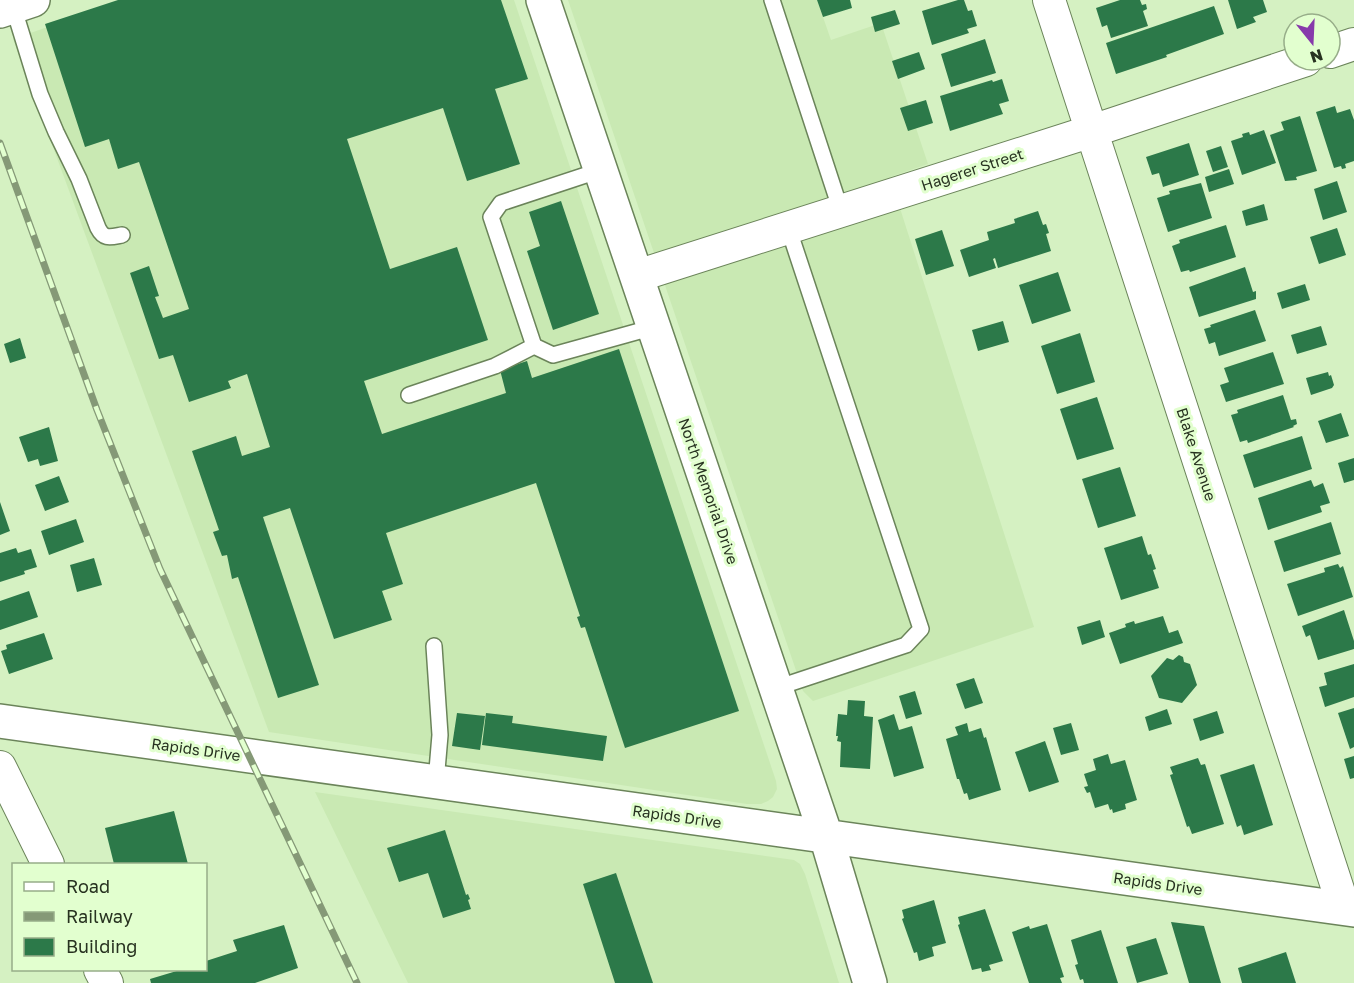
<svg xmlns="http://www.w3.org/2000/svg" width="1354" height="983" viewBox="0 0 1354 983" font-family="'Golos Text',sans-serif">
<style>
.built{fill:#c9e9b3}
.building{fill:#2c7949}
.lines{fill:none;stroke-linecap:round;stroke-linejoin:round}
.lane-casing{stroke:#6b845a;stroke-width:18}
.street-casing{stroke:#6b845a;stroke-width:34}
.secondary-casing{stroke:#6b845a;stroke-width:36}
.lane{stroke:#fff;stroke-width:15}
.street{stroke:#fff;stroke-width:32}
.secondary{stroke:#fff;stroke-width:33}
.rail-casing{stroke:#859977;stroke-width:7}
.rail{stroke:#e2ffcf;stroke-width:4.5;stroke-dasharray:14;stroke-linecap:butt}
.labels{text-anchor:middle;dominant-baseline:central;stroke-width:6;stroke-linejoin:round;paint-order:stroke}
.street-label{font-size:15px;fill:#273220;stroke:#e2ffcf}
</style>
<rect width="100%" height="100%" fill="#d5f1c2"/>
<!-- built -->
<path class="built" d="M 126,0 L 514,0 L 776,781 L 777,789 L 773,797 L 768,801 L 761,804 L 747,804 L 269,732 L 13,39 Z
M 568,0 L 817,0 L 831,40 L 881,23 L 928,164 L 890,177 L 1034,627 L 813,701 L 803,691 Z
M 315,792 L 794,860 L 800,864 L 805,874 L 839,983 L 408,983 Z"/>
<!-- building -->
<path class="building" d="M 118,0 L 501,0 L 528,79 L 495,89 L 520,164 L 467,181 L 443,108 L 347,139 L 390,269 L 457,247 L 488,340 L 364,381 L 382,434 L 506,393 L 500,370 L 527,361 L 532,378 L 619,349 L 739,711 L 625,748 L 585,627 L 581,628 L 577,617 L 580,616 L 536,483 L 386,533 L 403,584 L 382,591 L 392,620 L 334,639 L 290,508 L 263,517 L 319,685 L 278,698 L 238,577 L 232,579 L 227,555 L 222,556 L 213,532 L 219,530 L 192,451 L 236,436 L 242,456 L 270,447 L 247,374 L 228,381 L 231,388 L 189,402 L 173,355 L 159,359 L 130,273 L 149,266 L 159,296 L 155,297 L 163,318 L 189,309 L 139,162 L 118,169 L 109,139 L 85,147 L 45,24 Z
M 817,0 L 850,0 L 852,8 L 823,17 Z
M 958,0 L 964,0 L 968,11 L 972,10 L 977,26 L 967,29 L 969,33 L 932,45 L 922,11 Z
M 1120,0 L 1140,0 L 1142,5 L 1146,4 L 1147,9 L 1143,11 L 1148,26 L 1111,38 L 1107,25 L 1102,27 L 1096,8 Z
M 1228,0 L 1263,0 L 1267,12 L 1253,17 L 1256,22 L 1237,29 Z
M 1214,6 L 1224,34 L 1166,55 L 1167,57 L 1116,74 L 1106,43 Z
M 895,10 L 900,24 L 875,32 L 871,17 Z
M 985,39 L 996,73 L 951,87 L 941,54 Z
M 919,52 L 925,69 L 898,79 L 892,61 Z
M 1002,79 L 1009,101 L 999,104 L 1003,114 L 950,131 L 940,96 L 992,80 L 993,82 Z
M 926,100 L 933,123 L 908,131 L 900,108 Z
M 1335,106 L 1337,113 L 1350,109 L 1354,120 L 1354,161 L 1345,164 L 1346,168 L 1342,169 L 1341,166 L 1334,168 L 1316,112 Z
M 1300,116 L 1317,171 L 1296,177 L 1297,180 L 1285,181 L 1270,135 L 1284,130 L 1281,122 Z
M 1264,130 L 1276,163 L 1242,175 L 1231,141 L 1243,137 L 1242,134 L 1249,132 L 1250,135 Z
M 1189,143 L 1199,175 L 1163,187 L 1159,173 L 1152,175 L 1146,157 Z
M 1221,146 L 1228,167 L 1213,172 L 1206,151 Z
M 1229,169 L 1234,184 L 1209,192 L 1205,177 Z
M 1337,181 L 1347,212 L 1323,220 L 1314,189 Z
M 1201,183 L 1212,218 L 1168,232 L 1157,198 L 1170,194 L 1169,191 Z
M 561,201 L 599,314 L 553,330 L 527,251 L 540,246 L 529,212 Z
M 1264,204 L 1268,220 L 1246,226 L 1242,211 Z
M 1038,211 L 1043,225 L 1046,224 L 1049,233 L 1046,234 L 1051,251 L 998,268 L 995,258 L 993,259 L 996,268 L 969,277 L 960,250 L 989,240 L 987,232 L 1015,223 L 1014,219 Z
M 1226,225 L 1236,257 L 1190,272 L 1189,270 L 1181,272 L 1172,246 L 1180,243 L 1179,240 Z
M 1337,228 L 1346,255 L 1319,264 L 1310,237 Z
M 942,230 L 954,266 L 926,275 L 915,239 Z
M 1245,267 L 1253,292 L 1256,291 L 1256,299 L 1199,317 L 1189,287 Z
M 1058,272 L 1071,311 L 1032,324 L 1019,285 Z
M 1305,284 L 1310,300 L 1282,309 L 1277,293 Z
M 1255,310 L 1266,341 L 1219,356 L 1215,342 L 1209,344 L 1204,329 L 1211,327 L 1210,325 Z
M 1003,321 L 1009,342 L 978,351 L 972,330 Z
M 1321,326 L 1327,345 L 1297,354 L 1291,335 Z
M 1080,333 L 1095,382 L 1057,394 L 1041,346 Z
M 20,338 L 26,358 L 10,363 L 4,344 Z
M 1273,352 L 1284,384 L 1226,402 L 1220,385 L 1229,382 L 1224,368 Z
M 1328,372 L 1329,376 L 1331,375 L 1334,385 L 1332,388 L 1311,395 L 1306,378 Z
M 1283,395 L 1291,420 L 1296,419 L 1297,424 L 1293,426 L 1294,427 L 1248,443 L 1247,440 L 1240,442 L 1231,415 L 1238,413 L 1237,410 Z
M 1097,397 L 1114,449 L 1077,460 L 1060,409 Z
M 1341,413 L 1349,436 L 1326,443 L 1318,421 Z
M 49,427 L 58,461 L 40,466 L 38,459 L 28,462 L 19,437 Z
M 1302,436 L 1312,469 L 1254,488 L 1243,455 Z
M 1354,458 L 1354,480 L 1344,483 L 1338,463 Z
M 1120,467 L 1136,516 L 1098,528 L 1082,479 Z
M 59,476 L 69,502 L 45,511 L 35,485 Z
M 1311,480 L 1314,487 L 1323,483 L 1330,503 L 1320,506 L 1322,512 L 1268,530 L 1258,498 Z
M 0,502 L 10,531 L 0,535 Z
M 76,519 L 84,542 L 49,555 L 41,531 Z
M 1331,522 L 1341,554 L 1284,572 L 1274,541 Z
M 1142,536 L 1148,555 L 1151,554 L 1156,569 L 1153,570 L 1159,588 L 1121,600 L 1104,548 Z
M 16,548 L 18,553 L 31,549 L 37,567 L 24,571 L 25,574 L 0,582 L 0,553 Z
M 94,558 L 102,585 L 77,592 L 70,565 Z
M 1338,564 L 1340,568 L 1343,566 L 1353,597 L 1298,616 L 1287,584 L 1325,572 L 1324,568 Z
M 29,591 L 38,617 L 0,630 L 0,601 Z
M 1344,610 L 1354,641 L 1354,649 L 1318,660 L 1310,635 L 1306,637 L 1302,626 Z
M 1163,616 L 1169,633 L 1178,630 L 1183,643 L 1120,664 L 1109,633 L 1126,627 L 1125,624 L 1134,621 L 1135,624 Z
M 1100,620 L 1105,637 L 1082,645 L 1077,627 Z
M 44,633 L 53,659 L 9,674 L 1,651 L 7,649 L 6,645 Z
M 1179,655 L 1183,657 L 1184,662 L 1190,664 L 1197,685 L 1182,703 L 1159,698 L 1151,676 L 1167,658 L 1173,660 Z
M 1354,664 L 1354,697 L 1325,707 L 1319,687 L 1327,685 L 1324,673 Z
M 974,678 L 983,703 L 965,709 L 956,684 Z
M 915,691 L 922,714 L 906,719 L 899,696 Z
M 848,700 L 865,701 L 864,716 L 873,717 L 870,769 L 840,767 L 841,742 L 837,741 L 838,736 L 836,736 L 838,714 L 847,715 Z
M 1354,708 L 1354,747 L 1350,749 L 1338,713 Z
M 1167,709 L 1172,724 L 1149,731 L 1145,717 Z
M 1217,711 L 1224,733 L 1200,741 L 1193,719 Z
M 457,713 L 485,716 L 480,750 L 452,746 Z
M 486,713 L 513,716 L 512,723 L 607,736 L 603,761 L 482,745 Z
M 894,714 L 899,730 L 912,726 L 924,768 L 894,777 L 878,720 Z
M 967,723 L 969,732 L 981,728 L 984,738 L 986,737 L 1001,790 L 969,800 L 967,793 L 964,794 L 959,779 L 957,779 L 946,739 L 958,735 L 955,727 Z
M 1071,723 L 1079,750 L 1061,755 L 1053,728 Z
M 1045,741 L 1059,782 L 1029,792 L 1015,752 Z
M 1108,754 L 1111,764 L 1125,760 L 1137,800 L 1125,804 L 1126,809 L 1113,813 L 1112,809 L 1110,810 L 1108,804 L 1095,808 L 1090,792 L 1087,793 L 1084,787 L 1088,786 L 1084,774 L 1096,770 L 1093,759 Z
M 1354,756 L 1354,778 L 1350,779 L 1344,759 Z
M 1198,758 L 1201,765 L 1205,764 L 1224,824 L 1192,834 L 1189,826 L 1187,827 L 1170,775 L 1173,774 L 1170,767 Z
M 1254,764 L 1273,825 L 1244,835 L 1241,825 L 1237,827 L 1220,775 Z
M 174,811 L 188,864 L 114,864 L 105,828 Z
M 445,830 L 466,895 L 468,894 L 470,899 L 468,900 L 471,909 L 443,918 L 428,873 L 399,882 L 387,848 Z
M 616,873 L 653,983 L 615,983 L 583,884 Z
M 934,900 L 946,943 L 932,947 L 934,956 L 919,961 L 917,952 L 914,953 L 902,919 L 904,918 L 902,910 Z
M 985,909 L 1003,961 L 989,965 L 991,970 L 982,972 L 981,968 L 972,970 L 958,925 L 960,924 L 958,917 Z
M 1171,922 L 1204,926 L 1221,983 L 1189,983 Z
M 1047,924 L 1064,977 L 1060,978 L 1062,983 L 1029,983 L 1012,932 L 1029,926 L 1030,929 Z
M 284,925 L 298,968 L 255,983 L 151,983 L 150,979 L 180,970 L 206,970 L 206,961 L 237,951 L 233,940 Z
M 1101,930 L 1118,983 L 1084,983 L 1083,979 L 1080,980 L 1075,965 L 1078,964 L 1071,940 Z
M 1156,938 L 1168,974 L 1137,983 L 1126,947 Z
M 1286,952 L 1296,983 L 1242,983 L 1238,968 Z"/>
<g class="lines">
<defs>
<path id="lane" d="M 772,0 L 841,211
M 13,6 L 40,94 L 56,132 L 79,179 L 98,228 C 104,240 111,237 122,235
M 601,170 L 501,203 L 491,217 L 534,346 L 553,355 L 654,327
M 409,395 L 495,366 L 534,346
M 434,646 L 440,735 L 436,782
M 776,688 L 906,645 L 921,629 L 788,227"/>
<path id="street" d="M 1049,0 L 1344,908
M 1330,52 L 1354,44
M 637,276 L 1092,131 L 1306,60
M 0,767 L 48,864
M 100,970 L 107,983"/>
<path id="secondary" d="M 543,0 L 826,836 L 870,983
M 0,11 L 33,0
M 0,721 L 1354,910"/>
</defs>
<!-- lane casing -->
<use href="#lane" class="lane-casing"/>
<!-- street casing -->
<use href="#street" class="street-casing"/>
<!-- secondary casing -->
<use href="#secondary" class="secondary-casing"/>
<!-- lane -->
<use href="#lane" class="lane"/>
<!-- street -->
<use href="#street" class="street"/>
<!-- secondary -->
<use href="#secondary" class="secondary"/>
<defs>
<path id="rail" d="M 0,143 L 97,410 L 160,569 L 357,983"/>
</defs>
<!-- rail casing -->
<use href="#rail" class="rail-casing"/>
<!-- rail -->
<use href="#rail" class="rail"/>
</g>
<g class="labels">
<!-- street labels -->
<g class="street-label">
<text transform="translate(972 169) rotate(-18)">Hagerer Street</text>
<text transform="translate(1197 454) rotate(72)">Blake Avenue</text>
<text transform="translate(709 491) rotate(71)">North Memorial Drive</text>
<text transform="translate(196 749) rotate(8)">Rapids Drive</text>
<text transform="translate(677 816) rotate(8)">Rapids Drive</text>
<text transform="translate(1158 883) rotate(8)">Rapids Drive</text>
</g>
</g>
<!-- legend -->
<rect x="12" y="863" width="195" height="108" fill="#e2ffcf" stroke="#97ad89" stroke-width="1.5"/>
<rect x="24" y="882" width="30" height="9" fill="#ffffff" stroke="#97ad89" stroke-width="1.5"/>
<text x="66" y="893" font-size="18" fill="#273220">Road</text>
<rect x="24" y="912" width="30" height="9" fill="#859977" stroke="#97ad89" stroke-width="1.5"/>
<text x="66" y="923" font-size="18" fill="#273220">Railway</text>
<rect x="24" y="938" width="30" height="18" fill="#2c7949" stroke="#97ad89" stroke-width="1.5"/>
<text x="66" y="953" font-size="18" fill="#273220">Building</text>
<!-- north arrow -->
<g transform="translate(1312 42) rotate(162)"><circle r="28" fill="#e2ffcf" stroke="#97ad89" stroke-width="1.5"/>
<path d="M0-4.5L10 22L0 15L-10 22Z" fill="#873aab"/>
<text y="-9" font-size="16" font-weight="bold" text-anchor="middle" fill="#273220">N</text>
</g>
</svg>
